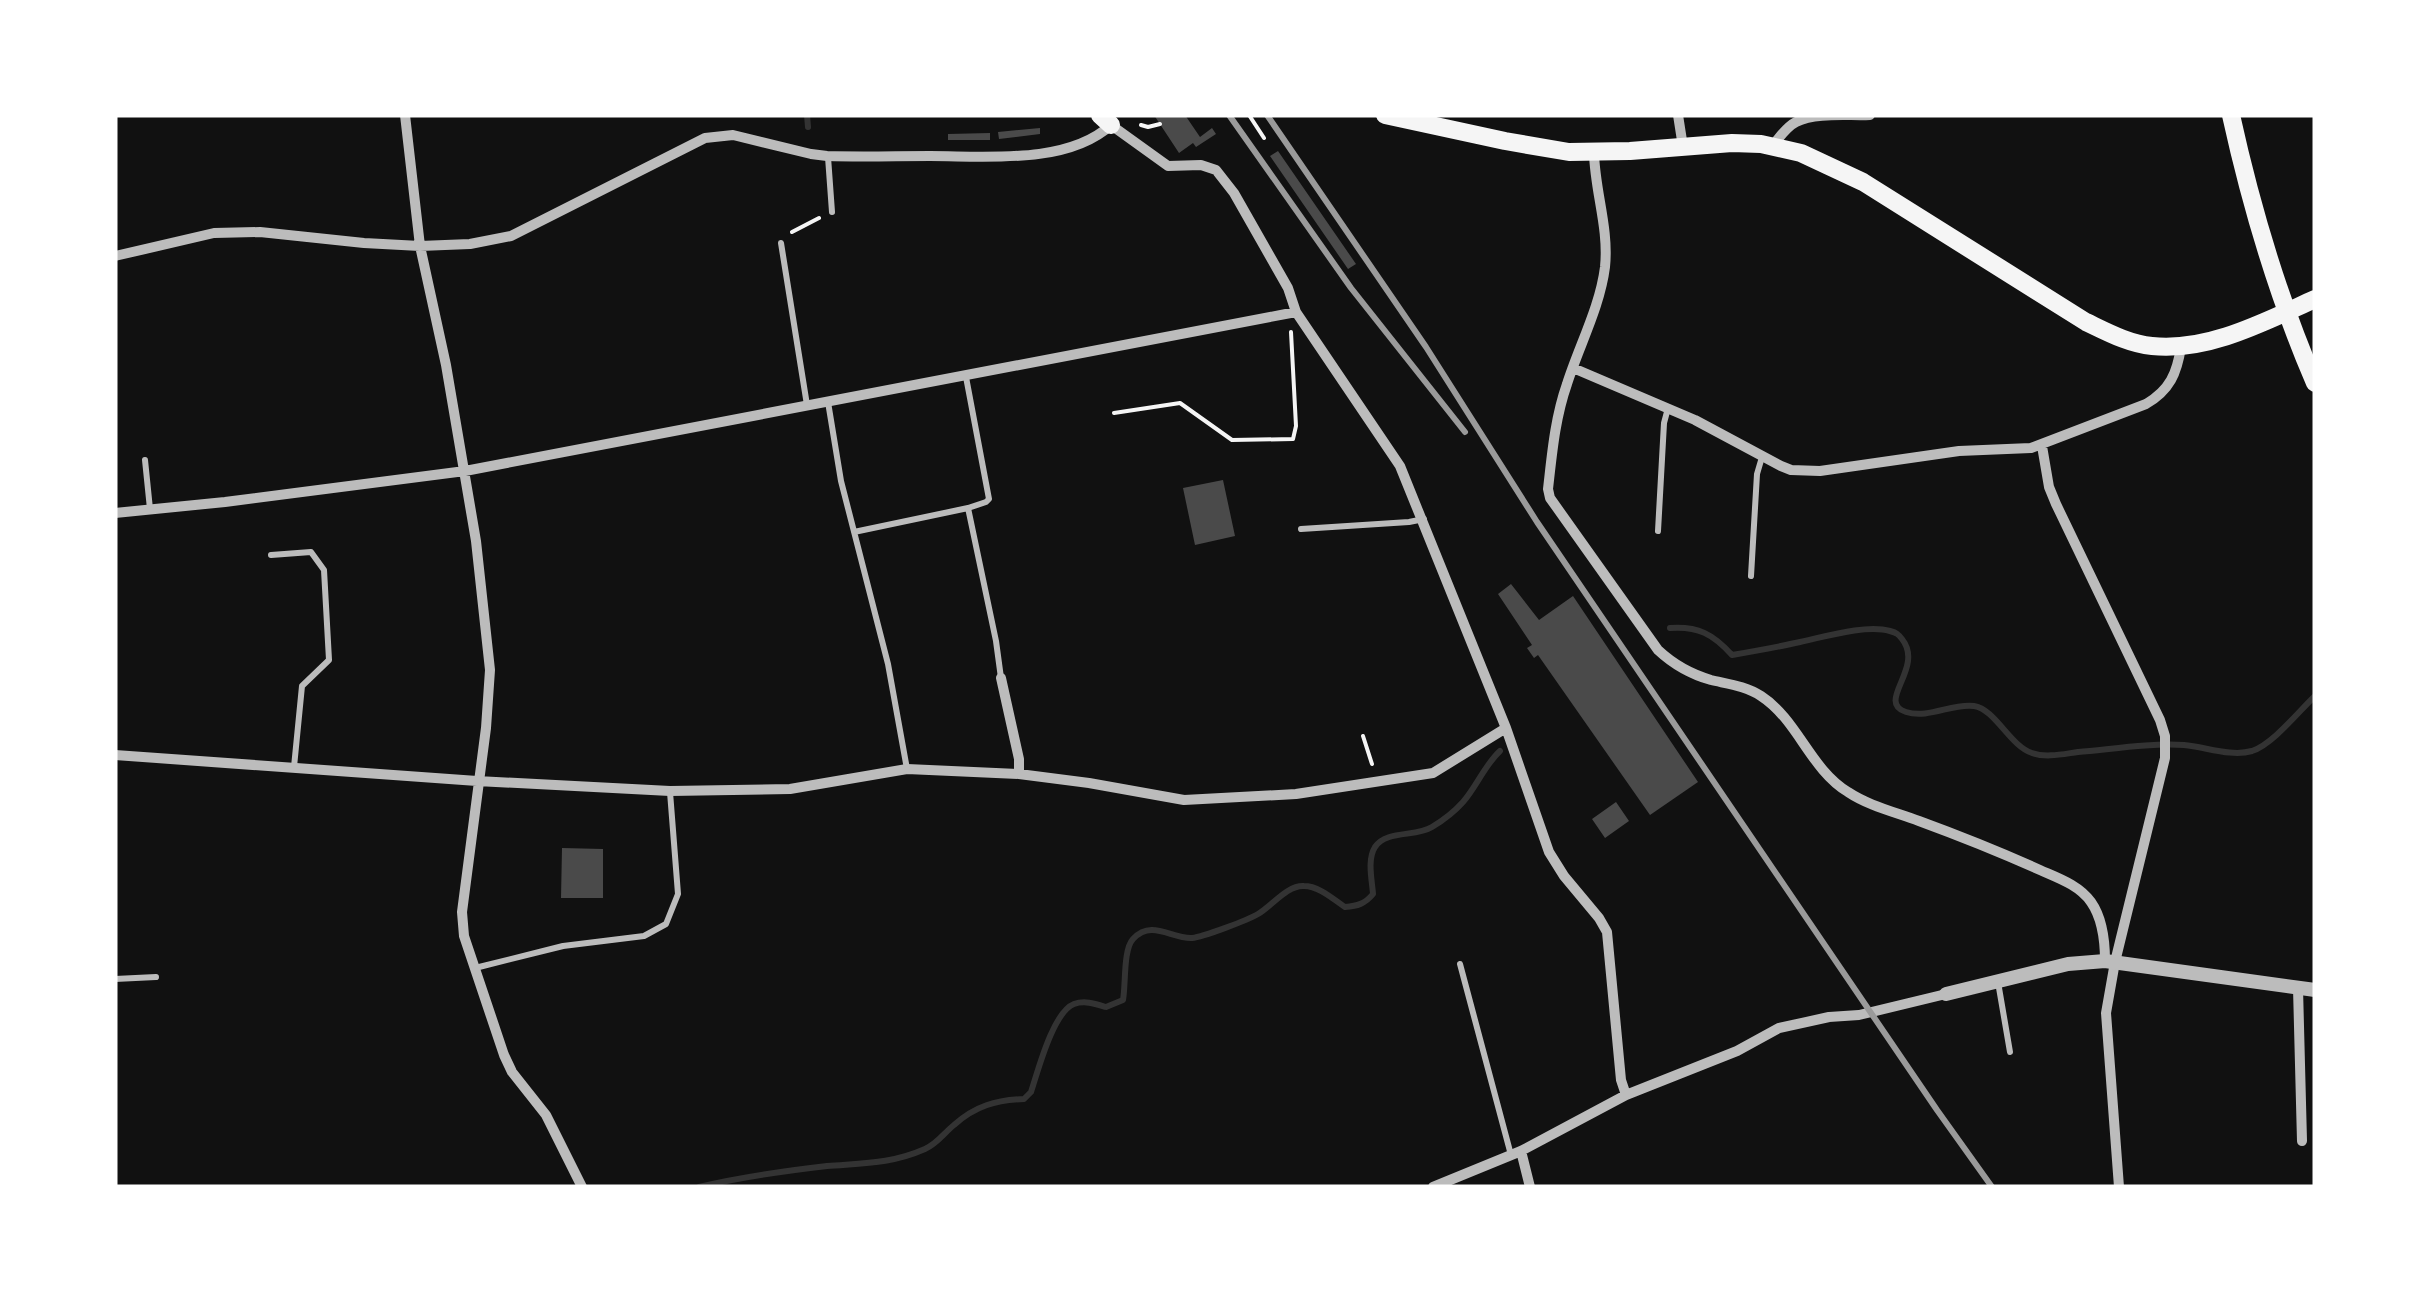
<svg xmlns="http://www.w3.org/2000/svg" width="2430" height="1302" viewBox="0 0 2430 1302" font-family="Overpass,sans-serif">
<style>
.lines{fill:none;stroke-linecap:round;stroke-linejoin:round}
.stream{stroke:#333;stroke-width:6}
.building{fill:#4a4a4a}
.path{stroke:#f5f5f5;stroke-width:4}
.service{stroke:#bcbcbc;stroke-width:6}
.minor{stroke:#bcbcbc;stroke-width:10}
.tertiary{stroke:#bcbcbc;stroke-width:14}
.secondary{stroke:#f5f5f5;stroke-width:18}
.primary{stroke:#f5f5f5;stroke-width:18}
.rail{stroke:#9a9a9a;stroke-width:6}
</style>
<rect width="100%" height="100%" fill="#111"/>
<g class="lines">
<!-- stream -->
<path class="stream" d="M 807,115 L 808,127
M 1670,628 C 1698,626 1713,634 1732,655 C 1755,651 1778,647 1800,642 C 1824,637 1866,624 1890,631 C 1897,633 1898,634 1902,639 C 1925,668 1875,702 1906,712 C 1929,719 1952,703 1974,706 C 1995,709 2010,746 2032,753 C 2046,758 2063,754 2078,752 C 2113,749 2149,743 2184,745 C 2206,747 2231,757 2252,751 C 2273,744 2299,711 2315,696
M 699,1187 C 741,1177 784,1171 827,1166 C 863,1163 891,1164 925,1149 C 937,1144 944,1133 954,1125 C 975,1106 996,1100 1024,1099 L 1031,1092 C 1038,1071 1053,1012 1074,1004 C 1085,1000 1096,1004 1106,1007 L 1123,1000 C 1126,984 1123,950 1133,939 C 1152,919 1171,939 1192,938 C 1203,937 1248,920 1258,914 C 1272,906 1287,885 1304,886 C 1319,886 1333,899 1345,907 C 1357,906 1365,904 1373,894 C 1372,880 1367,860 1375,847 C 1386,830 1416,837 1432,827 C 1442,821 1455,811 1463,802 C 1477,786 1484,766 1500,751"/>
</g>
<!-- building -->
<path class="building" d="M 1154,115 L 1185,115 L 1200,137 L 1212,128 L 1216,134 L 1196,147 L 1193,143 L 1179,153 Z
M 1040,128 L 1040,134 L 999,139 L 998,132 Z
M 990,133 L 990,140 L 948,140 L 948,134 Z
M 1278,151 L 1356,264 L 1348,269 L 1270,156 Z
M 1223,480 L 1235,536 L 1195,545 L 1183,488 Z
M 1511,584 L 1539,620 L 1573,596 L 1698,782 L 1650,815 L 1538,655 L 1534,658 L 1527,648 L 1532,645 L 1498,594 Z
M 1616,802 L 1629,821 L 1605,838 L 1592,819 Z
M 562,848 L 603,849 L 603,898 L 561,898 Z"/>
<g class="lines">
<!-- path -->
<path class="path" d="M 1249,115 L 1264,138
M 1141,125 L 1148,127 L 1160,124
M 792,232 L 819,218
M 1114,413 L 1180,403 L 1232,440 L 1293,439 L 1296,426 L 1291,332
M 1363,736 L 1372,764"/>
<!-- service -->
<path class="service" d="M 828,157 L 832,212
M 781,243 L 807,405
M 828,402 L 841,481 L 888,664 L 907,769
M 145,460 L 150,509
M 968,508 L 996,641 L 1001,678
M 1301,529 L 1409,522 L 1424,519
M 1658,531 L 1664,423 L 1668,408
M 854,532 L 968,508 L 986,502 L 989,499 L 966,377
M 271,555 L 311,552 L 324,570 L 329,660 L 302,686 L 294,767
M 1751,576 L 1757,474 L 1762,457
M 1460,964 L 1511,1155
M 475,968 L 563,946 L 644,936 L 666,924 L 678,894 L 670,792
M 115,979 L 156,977
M 1998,982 L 2010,1052"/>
<!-- minor -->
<path class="minor" d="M 405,115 L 420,246 L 446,365 L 476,541 L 490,670 L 486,728 L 462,912 L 464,936 L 504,1055 L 512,1072 L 546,1115 L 582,1187
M 1678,115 L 1683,147
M 1773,145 C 1780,137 1786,127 1796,122 C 1816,112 1848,116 1870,115
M 1594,153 C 1595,192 1609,228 1605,267 C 1600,307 1579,346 1567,384 C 1555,418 1552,454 1548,489 L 1550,498 L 1658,650 C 1673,664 1690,674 1711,680 C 1728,684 1746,686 1761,696 C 1798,720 1810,769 1848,792 C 1869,806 1895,812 1919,821 C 1960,836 2000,852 2040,870 C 2058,878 2079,885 2091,902 C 2103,919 2105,941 2105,961
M 115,256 L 214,233 L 260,232 L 364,243 L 420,246 L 470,244 L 511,236 L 705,138 L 733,135 L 811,154 L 827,156 C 862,157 896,156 930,156 C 986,156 1067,165 1111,125 L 1168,166 L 1201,165 L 1216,170 L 1234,193 L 1288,288 L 1296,312 L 1400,466 L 1506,728 L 1549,852 L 1564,876 L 1599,918 L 1607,932 L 1621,1080 L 1626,1095
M 1573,368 L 1695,420 L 1781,466 L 1791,470 L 1820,471 L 1959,451 L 2031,448 L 2146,404 C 2170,390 2177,373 2181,347
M 2042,446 L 2049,487 L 2056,504 L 2160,720 L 2165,736 L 2165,758 L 2115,962 L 2106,1013 L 2119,1187
M 115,513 L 225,502 L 465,471 L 1296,312
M 1001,678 L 1019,759 L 1019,774
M 115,755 L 477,781 L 670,791 L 790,789 L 907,769 L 1019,774 L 1089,783 L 1184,800 L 1296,794 L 1433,773 L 1506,728
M 2298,988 L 2302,1141
M 1521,1151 L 1530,1187
M 1433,1187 L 1521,1151 L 1626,1095 L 1737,1051 L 1779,1028 L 1829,1017 L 1859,1015 L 1946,994"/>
<!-- tertiary -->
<path class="tertiary" d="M 1946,994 L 2068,964 L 2105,961 L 2315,990"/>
<!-- secondary -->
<path class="secondary" d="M 1100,115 L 1111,125"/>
<!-- primary -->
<path class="primary" d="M 1385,115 L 1505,141 L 1569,152 L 1630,151 L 1732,143 L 1761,144 L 1801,153 L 1863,182 L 2086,322 C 2107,332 2129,344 2152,346 C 2208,352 2266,321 2315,299
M 2231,115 C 2251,206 2278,297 2315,383"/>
<!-- rail -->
<path class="rail" d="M 1229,115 L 1351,288 L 1465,432
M 1267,115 L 1426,347 L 1537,522 L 1937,1110 L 1992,1187"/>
</g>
<!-- border -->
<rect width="2430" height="1302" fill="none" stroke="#ffffff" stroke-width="235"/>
</svg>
